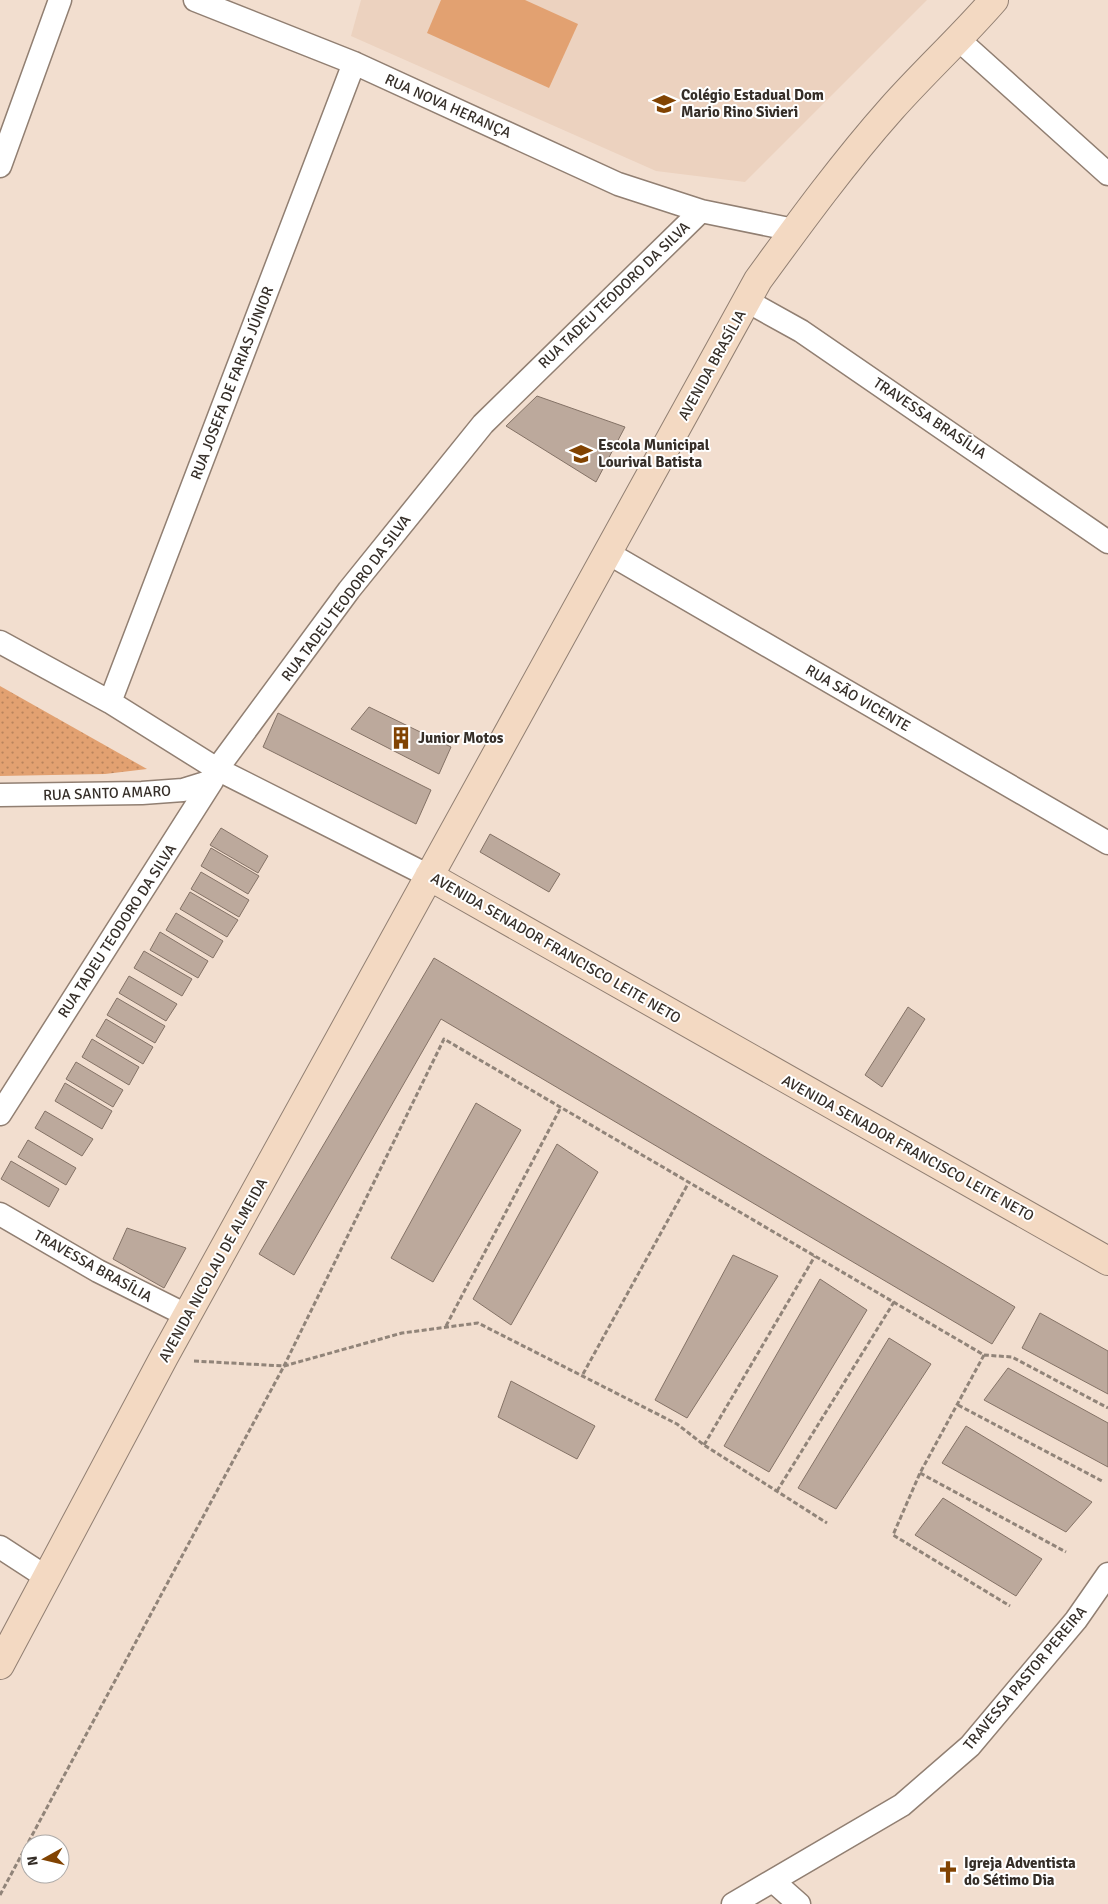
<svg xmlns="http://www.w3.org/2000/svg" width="1108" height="1904" viewBox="0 0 1108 1904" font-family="Signika,sans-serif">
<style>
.built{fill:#ecd2bf}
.grass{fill:url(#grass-dots)}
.garden{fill:#e2a171}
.building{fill:#bca99c;stroke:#847266}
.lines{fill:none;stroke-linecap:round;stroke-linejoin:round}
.street-casing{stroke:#917f72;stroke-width:25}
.secondary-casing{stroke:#917f72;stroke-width:30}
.path{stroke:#918479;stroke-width:3;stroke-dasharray:5 2.5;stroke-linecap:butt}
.street{stroke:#fff;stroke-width:22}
.secondary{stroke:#f3d9c2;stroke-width:28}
.labels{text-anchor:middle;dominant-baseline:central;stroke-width:4;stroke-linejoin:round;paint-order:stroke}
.poi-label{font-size:15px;font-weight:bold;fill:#352e28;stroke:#fff;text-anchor:start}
.street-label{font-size:15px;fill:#352e28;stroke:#fff}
</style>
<defs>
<pattern id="grass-dots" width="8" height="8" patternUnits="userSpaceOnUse" patternTransform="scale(1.25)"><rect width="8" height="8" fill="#e2a171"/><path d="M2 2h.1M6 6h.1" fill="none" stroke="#b8845d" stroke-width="1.8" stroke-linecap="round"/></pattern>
</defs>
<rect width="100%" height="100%" fill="#f2decf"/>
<!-- built -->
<path class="built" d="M 361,0 L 927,0 L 745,182 L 656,171 L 351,36 Z"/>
<!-- grass -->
<path class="grass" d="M 0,686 L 147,769 L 105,774 L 0,776 Z"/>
<!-- garden -->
<path class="garden" d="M 441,0 L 525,0 L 578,24 L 549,88 L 427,33 Z"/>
<!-- building -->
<path class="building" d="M 537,396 L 625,427 L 596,482 L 506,426 Z
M 369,707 L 451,747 L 439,774 L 351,729 Z
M 278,713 L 431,790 L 416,824 L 263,747 Z
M 221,828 L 268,856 L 258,873 L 210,845 Z
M 490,834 L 560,874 L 549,892 L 480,852 Z
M 211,848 L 259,876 L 248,894 L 201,866 Z
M 201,872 L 249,900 L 239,917 L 191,889 Z
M 190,892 L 238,920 L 227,937 L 180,909 Z
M 176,913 L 223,941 L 213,958 L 166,930 Z
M 160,932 L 208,961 L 198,978 L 150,950 Z
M 144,951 L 192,979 L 182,996 L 134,968 Z
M 434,958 L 1015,1307 L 992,1344 L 441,1019 L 294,1275 L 259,1254 Z
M 129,976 L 177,1004 L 166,1021 L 119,993 Z
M 117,998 L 165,1026 L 155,1043 L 107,1015 Z
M 908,1007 L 925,1019 L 882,1087 L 865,1075 Z
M 106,1019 L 153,1047 L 143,1064 L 96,1036 Z
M 92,1039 L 139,1067 L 129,1085 L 82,1057 Z
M 76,1062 L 123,1090 L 113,1107 L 66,1079 Z
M 65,1083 L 112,1111 L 102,1129 L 55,1101 Z
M 476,1103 L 521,1130 L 433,1282 L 391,1258 Z
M 45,1111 L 93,1139 L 82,1156 L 35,1128 Z
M 28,1140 L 76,1168 L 66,1185 L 18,1157 Z
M 557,1144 L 598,1172 L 511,1325 L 473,1299 Z
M 11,1161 L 59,1189 L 49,1207 L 1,1179 Z
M 127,1228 L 186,1248 L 164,1288 L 113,1259 Z
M 733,1255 L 778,1276 L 687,1418 L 655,1400 Z
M 820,1279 L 867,1310 L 769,1472 L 724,1446 Z
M 1040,1313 L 1108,1351 L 1108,1394 L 1022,1348 Z
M 889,1338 L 931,1364 L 836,1509 L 798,1488 Z
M 1008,1368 L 1108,1423 L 1108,1467 L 984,1400 Z
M 511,1381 L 595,1426 L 577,1459 L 498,1417 Z
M 966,1426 L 1092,1502 L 1066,1532 L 942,1463 Z
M 943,1498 L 1042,1559 L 1016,1596 L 915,1535 Z"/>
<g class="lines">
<defs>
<path id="street" d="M 195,0 L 354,63 L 618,184 L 701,211
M 959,40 L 1108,174
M 0,166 L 60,0
M 747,301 L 801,331 L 1108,542
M 608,553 L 1108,843
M 0,642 L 110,702 L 217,769 L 429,876
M 110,702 L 354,63
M 0,795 L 142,793 L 183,790 L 212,781
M 0,1114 L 212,781 L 217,769 L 349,590 L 483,424 L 701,211 L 794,230
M 0,1214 L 98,1271 L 188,1316
M 0,1547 L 46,1577
M 773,1881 L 799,1904
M 733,1904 L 902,1805 L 970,1746 L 1076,1620 L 1108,1574"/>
<path id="secondary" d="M 429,876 L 1108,1261
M 0,1665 L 164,1357 L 758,280 C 801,221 844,162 892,108 C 925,71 962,37 994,0"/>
</defs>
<!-- street casing -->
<use href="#street" class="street-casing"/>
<!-- secondary casing -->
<use href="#secondary" class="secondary-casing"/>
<!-- path -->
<path class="path" d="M 446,1326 L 561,1107
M 984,1355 L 920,1473 L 893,1535 L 1010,1606
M 194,1361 L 284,1366 L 402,1333 L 478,1323 L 677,1424 L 704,1445 L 827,1523
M 583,1374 L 689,1182
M 958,1405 L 1104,1482
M 704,1445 L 815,1256
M 920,1473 L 1066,1552
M 777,1491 L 894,1302
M 0,1895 L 284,1366 L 444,1039 L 984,1355 L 1012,1357 L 1108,1408"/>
<!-- street -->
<use href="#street" class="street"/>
<!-- secondary -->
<use href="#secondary" class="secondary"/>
</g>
<!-- icons -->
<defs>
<symbol id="school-bare" viewBox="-9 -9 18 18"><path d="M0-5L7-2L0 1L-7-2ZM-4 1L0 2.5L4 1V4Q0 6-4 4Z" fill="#814302" stroke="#fff" stroke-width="2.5" paint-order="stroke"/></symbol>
<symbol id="building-bare" viewBox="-9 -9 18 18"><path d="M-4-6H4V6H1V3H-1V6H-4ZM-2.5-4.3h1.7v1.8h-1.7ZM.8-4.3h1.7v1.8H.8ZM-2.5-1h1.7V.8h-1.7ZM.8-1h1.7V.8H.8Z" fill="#814302" stroke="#fff" stroke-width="2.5" paint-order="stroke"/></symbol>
<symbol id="church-bare" viewBox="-9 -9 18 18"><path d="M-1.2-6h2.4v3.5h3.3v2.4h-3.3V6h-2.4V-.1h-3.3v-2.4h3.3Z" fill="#814302" stroke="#fff" stroke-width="2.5" paint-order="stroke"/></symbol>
</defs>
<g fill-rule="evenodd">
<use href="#school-bare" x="648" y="88" width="32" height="32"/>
<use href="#school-bare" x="565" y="438" width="32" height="32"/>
<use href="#building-bare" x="385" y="722" width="32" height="32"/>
<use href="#church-bare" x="932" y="1856" width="32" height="32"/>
</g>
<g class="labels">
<!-- poi labels -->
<g class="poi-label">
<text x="681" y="95">Colégio Estadual Dom<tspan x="681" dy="17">Mario Rino Sivieri</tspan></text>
<text x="598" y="445">Escola Municipal<tspan x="598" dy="17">Lourival Batista</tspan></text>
<text x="418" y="738">Junior Motos</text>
<text x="964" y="1863">Igreja Adventista<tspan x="964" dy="17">do Sétimo Dia</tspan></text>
</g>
<!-- street labels -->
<g class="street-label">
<text transform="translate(448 106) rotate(24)">RUA NOVA HERANÇA</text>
<text transform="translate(614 295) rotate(-44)">RUA TADEU TEODORO DA SILVA</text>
<text transform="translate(712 365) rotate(-61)">AVENIDA BRASÍLIA</text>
<text transform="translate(232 383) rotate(-69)">RUA JOSEFA DE FARIAS JÚNIOR</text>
<text transform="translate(930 418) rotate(34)">TRAVESSA BRASÍLIA</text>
<text transform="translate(346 598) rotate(-53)">RUA TADEU TEODORO DA SILVA</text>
<text transform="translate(858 698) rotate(30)">RUA SÃO VICENTE</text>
<text transform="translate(107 793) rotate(-2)">RUA SANTO AMARO</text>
<text transform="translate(117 931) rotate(-57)">RUA TADEU TEODORO DA SILVA</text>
<text transform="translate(556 948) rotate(30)">AVENIDA SENADOR FRANCISCO LEITE NETO</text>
<text transform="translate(908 1148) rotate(29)">AVENIDA SENADOR FRANCISCO LEITE NETO</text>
<text transform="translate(93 1266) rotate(29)">TRAVESSA BRASÍLIA</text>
<text transform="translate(213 1270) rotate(-61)">AVENIDA NICOLAU DE ALMEIDA</text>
<text transform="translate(1025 1678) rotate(-50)">TRAVESSA PASTOR PEREIRA</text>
</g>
</g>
<!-- north arrow -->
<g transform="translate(45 1859) rotate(262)"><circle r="24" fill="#ffffff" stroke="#aeaba9"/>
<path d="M0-4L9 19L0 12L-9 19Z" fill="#814302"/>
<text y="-8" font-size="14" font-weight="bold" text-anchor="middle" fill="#352e28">N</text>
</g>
</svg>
